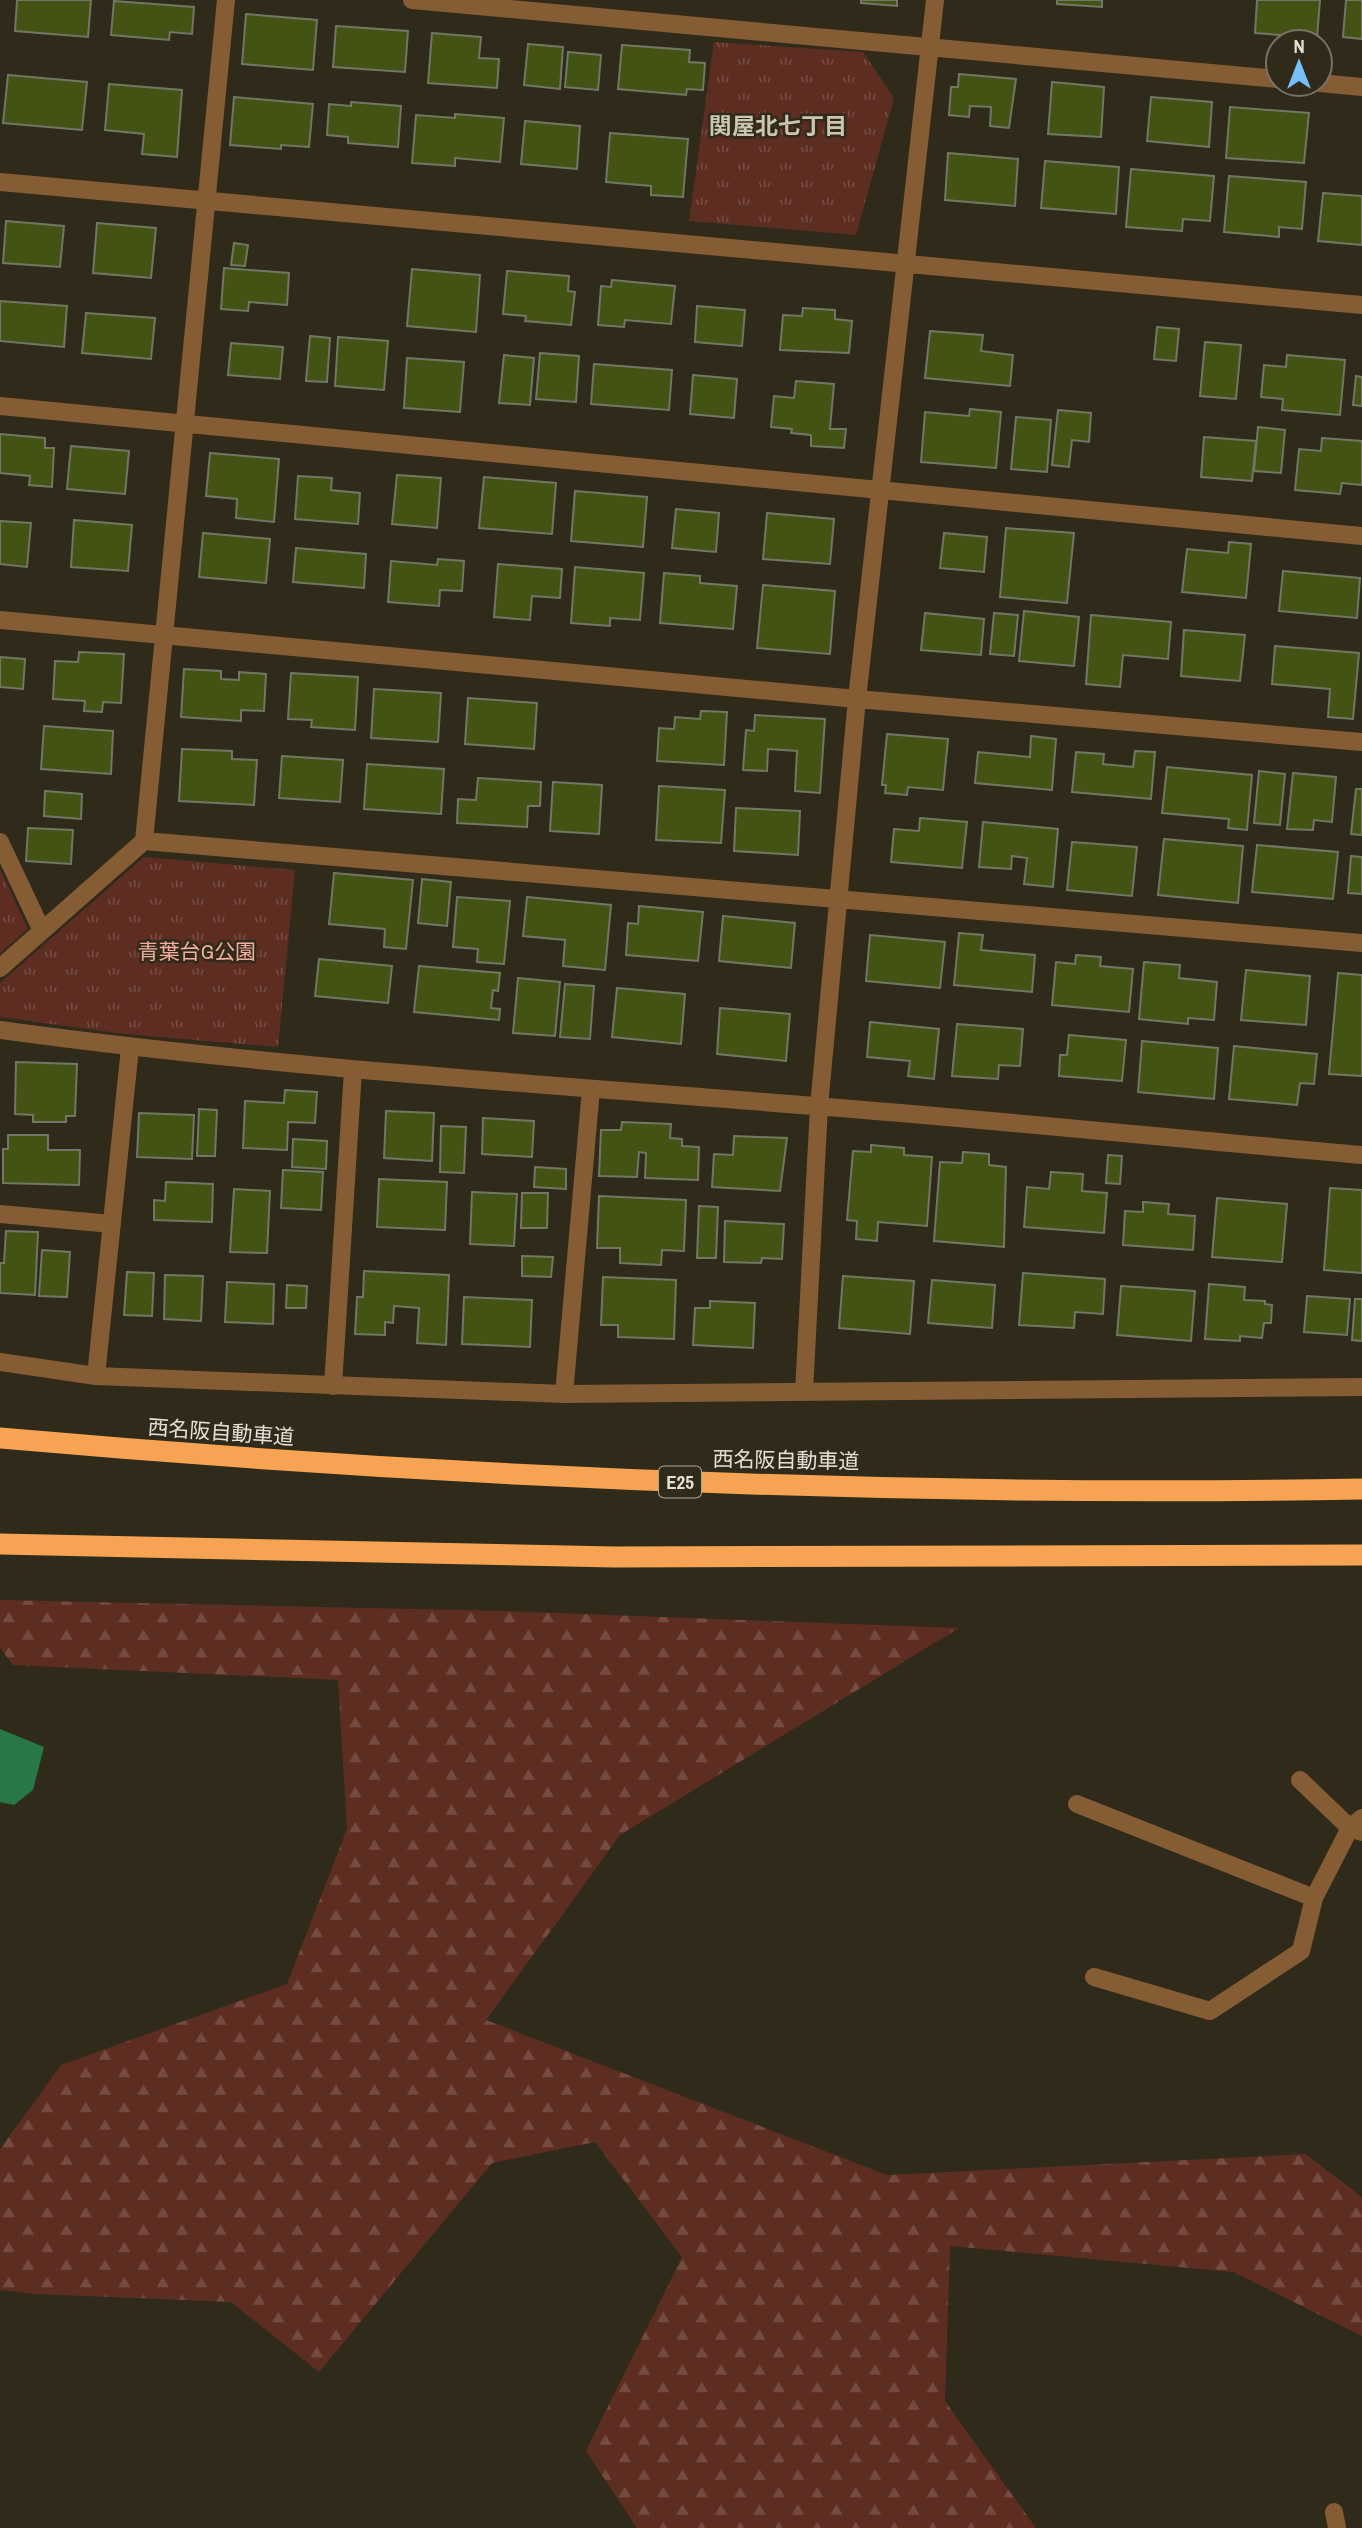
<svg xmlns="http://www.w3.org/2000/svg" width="1362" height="2528" viewBox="0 0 1362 2528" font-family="'Archivo Narrow','Noto Sans JP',sans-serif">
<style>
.forest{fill:url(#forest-firs)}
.park{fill:url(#park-tufts)}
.water{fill:#287847}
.building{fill:#435314;stroke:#717765;stroke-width:2}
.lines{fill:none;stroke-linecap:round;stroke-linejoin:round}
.street{stroke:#865c35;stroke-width:18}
.highway{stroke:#f6a453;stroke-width:21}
.labels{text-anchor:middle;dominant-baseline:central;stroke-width:5;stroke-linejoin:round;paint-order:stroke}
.shield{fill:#2f2a1a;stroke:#aeaa9e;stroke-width:2}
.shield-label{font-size:19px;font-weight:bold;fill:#e5e1d7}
.park-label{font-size:21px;fill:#f3ae9f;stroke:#2f2a1a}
.street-label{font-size:21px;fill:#e5e1d7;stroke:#2f2a1a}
.neighbourhood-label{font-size:23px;font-weight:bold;fill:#cbc5b1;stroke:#2f2a1a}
</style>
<defs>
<pattern id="forest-firs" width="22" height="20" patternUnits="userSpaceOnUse" patternTransform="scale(1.75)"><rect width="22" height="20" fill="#5e2d22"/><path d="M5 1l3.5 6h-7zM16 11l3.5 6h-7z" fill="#754b41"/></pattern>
<pattern id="park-tufts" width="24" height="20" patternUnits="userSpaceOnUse" patternTransform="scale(1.75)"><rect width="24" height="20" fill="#5e2d22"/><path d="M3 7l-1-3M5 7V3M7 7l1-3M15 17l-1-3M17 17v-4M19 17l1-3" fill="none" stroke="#754b41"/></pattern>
</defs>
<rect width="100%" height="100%" fill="#2f2a1a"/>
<!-- forest -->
<path class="forest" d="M 0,1600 L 502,1611 L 959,1628 L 620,1835 L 486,2020 L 887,2175 L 1305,2154 L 1362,2197 L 1362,2336 L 1233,2272 L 950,2246 L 945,2401 L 1036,2528 L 637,2528 L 586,2451 L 682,2257 L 595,2142 L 492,2163 L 319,2372 L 231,2302 L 36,2294 L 0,2290 L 0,2149 L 61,2065 L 287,1984 L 347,1829 L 338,1680 L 13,1665 L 0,1648 Z"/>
<!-- park -->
<path class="park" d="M 714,42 L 863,52 L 894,98 L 856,235 L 689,221 Z
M 144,857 L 295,870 L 278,1047 L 125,1034 L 0,1017 L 0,983 Z
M 0,869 L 28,929 L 0,953 Z"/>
<!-- water -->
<path class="water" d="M 0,1729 L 44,1747 L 33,1790 L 14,1805 L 0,1802 Z"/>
<!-- building -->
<path class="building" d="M 17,0 L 91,0 L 88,37 L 15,31 Z
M 861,0 L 897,0 L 897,6 L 861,3 Z
M 1057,0 L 1102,0 L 1102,7 L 1057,4 Z
M 1257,0 L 1320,0 L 1317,38 L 1255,33 Z
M 1346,0 L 1362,0 L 1362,39 L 1343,37 Z
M 114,1 L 194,7 L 192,34 L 170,32 L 169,40 L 111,35 Z
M 246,14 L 317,20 L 313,70 L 242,64 Z
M 336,26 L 408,31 L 405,72 L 333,67 Z
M 432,33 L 481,37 L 479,58 L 499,59 L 497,88 L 428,83 Z
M 528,44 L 563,47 L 560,89 L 524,85 Z
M 622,45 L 690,50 L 689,62 L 705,63 L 703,90 L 687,89 L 686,95 L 618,89 Z
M 568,52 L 601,55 L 598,90 L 565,87 Z
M 959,74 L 1016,79 L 1009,128 L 990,126 L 991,107 L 970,106 L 969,117 L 949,115 L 951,87 L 958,87 Z
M 8,75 L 87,82 L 82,130 L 3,123 Z
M 1052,82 L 1104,87 L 1101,137 L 1048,134 Z
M 109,84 L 182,90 L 177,157 L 142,154 L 144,134 L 105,130 Z
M 234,97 L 313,104 L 309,147 L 281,145 L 281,149 L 230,145 Z
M 1151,97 L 1212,102 L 1209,147 L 1147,141 Z
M 351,102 L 401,106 L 398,147 L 348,143 L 348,137 L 327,135 L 329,104 L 351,106 Z
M 1230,107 L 1309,113 L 1304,163 L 1226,158 Z
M 455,114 L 504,118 L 500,162 L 455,158 L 455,166 L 412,163 L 416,115 L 455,118 Z
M 525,121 L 580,126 L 577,169 L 521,164 Z
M 610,133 L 688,139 L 683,197 L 651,195 L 651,186 L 606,182 Z
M 948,153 L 1018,159 L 1015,206 L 945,200 Z
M 1045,161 L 1119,167 L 1116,214 L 1041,208 Z
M 1131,169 L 1214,176 L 1210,221 L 1183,219 L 1182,231 L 1126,227 Z
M 1229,176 L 1306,182 L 1302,229 L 1279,227 L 1279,237 L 1224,232 Z
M 1323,193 L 1362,196 L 1362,245 L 1318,241 Z
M 6,221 L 64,226 L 60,267 L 3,263 Z
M 97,223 L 156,228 L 151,278 L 93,273 Z
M 234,243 L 248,245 L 245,266 L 231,265 Z
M 224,268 L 289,273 L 287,305 L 249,302 L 248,311 L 221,309 Z
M 412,269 L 480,275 L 476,332 L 407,326 Z
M 507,271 L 569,276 L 568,291 L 575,292 L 571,325 L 525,321 L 526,316 L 503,314 Z
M 612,280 L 675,286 L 671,324 L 625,320 L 624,327 L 598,325 L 601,286 L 611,287 Z
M 0,301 L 67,306 L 64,347 L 0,341 Z
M 697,306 L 745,310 L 742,346 L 695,342 Z
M 803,308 L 835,310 L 835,319 L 852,321 L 849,353 L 780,350 L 783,315 L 802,316 Z
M 86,313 L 155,318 L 151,359 L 82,353 Z
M 1157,327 L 1179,329 L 1176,361 L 1154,359 Z
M 930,331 L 983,335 L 981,351 L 1013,355 L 1010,386 L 925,378 Z
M 310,336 L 330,338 L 327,382 L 306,381 Z
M 338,337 L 388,341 L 384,390 L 335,386 Z
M 1205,342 L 1241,345 L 1236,399 L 1200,396 Z
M 231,343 L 283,347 L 280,379 L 228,375 Z
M 540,353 L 579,356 L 576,402 L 536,399 Z
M 504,355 L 534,358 L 530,405 L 499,403 Z
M 1287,355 L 1345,360 L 1340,415 L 1282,410 L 1283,399 L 1261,397 L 1264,365 L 1286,367 Z
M 407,358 L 464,362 L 460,412 L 404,408 Z
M 594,364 L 672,370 L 669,410 L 591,404 Z
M 693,375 L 737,379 L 734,418 L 690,414 Z
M 1356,376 L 1362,377 L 1362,406 L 1353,405 Z
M 796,381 L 834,384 L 830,429 L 846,429 L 844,448 L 811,446 L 811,435 L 791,433 L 792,429 L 771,427 L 774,396 L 794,398 Z
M 970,409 L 1001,412 L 996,468 L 921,462 L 925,412 L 969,416 Z
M 1058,410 L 1091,413 L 1089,442 L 1072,440 L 1069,467 L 1052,465 Z
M 1016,417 L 1051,420 L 1047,472 L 1011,469 Z
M 1258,427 L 1285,430 L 1281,473 L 1254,471 Z
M 0,434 L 45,438 L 45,448 L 54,448 L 52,487 L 29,485 L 30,476 L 0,473 Z
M 1204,437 L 1256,441 L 1252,481 L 1201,477 Z
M 1322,438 L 1362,441 L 1362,485 L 1342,483 L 1340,494 L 1295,490 L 1299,449 L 1321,451 Z
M 71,446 L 129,451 L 125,494 L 67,489 Z
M 210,453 L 279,459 L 274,522 L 236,518 L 237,499 L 206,496 Z
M 397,475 L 441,478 L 437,528 L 392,524 Z
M 298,476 L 332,478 L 331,490 L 360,493 L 358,524 L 295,519 Z
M 484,477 L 556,483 L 552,534 L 479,528 Z
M 575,491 L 647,497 L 643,547 L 571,541 Z
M 676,509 L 719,513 L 716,552 L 672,548 Z
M 767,513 L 834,519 L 830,564 L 763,559 Z
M 74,520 L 132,525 L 128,571 L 71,567 Z
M 0,521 L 31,523 L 27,567 L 0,564 Z
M 1006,528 L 1074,533 L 1067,603 L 1000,597 Z
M 203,533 L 270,539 L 266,583 L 199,577 Z
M 944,533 L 987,537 L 984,572 L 940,568 Z
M 1229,542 L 1251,544 L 1246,598 L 1182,592 L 1187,549 L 1228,553 Z
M 296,548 L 366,554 L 364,588 L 293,582 Z
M 438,559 L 464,561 L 462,591 L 440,590 L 439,606 L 388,602 L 391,561 L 437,565 Z
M 498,564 L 562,569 L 560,598 L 532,596 L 530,620 L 494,617 Z
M 575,567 L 644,573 L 640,620 L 610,618 L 610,626 L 571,623 Z
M 1283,571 L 1360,578 L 1357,618 L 1279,611 Z
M 664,573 L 700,576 L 700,583 L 737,586 L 733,629 L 660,623 Z
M 763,585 L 835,591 L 830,654 L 757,648 Z
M 1024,611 L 1079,617 L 1074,666 L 1019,661 Z
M 925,613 L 984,619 L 981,655 L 921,650 Z
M 994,613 L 1018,615 L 1014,656 L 990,654 Z
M 1091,615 L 1171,622 L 1168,659 L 1123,655 L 1120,687 L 1086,684 Z
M 1184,630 L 1245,635 L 1240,681 L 1181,676 Z
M 1275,646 L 1359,653 L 1353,719 L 1328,717 L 1330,689 L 1272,684 Z
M 79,652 L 124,654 L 121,703 L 103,702 L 102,712 L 84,711 L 85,701 L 53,699 L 55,661 L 78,662 Z
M 0,657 L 25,659 L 23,689 L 0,687 Z
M 184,669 L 221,671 L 221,679 L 239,680 L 239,672 L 266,674 L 264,711 L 241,710 L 241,721 L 181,717 Z
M 291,673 L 358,677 L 355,730 L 311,727 L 312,720 L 288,719 Z
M 374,689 L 441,693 L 438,742 L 371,738 Z
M 468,698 L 537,703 L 534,749 L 465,744 Z
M 701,711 L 727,712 L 724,765 L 657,761 L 659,728 L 674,729 L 675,717 L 700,719 Z
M 755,715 L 825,719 L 820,793 L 795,791 L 797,751 L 768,749 L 767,771 L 743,770 L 746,730 L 754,731 Z
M 44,726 L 113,731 L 111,774 L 41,769 Z
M 887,734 L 948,739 L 943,790 L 908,787 L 907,795 L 885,793 L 886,785 L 882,785 Z
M 1031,736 L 1056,739 L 1052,790 L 975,783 L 978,752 L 1030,757 Z
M 182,749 L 232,751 L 232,759 L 257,760 L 254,805 L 179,801 Z
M 1135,751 L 1155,752 L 1151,799 L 1072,792 L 1076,752 L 1104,754 L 1103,764 L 1133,767 Z
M 282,756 L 343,760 L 340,802 L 279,798 Z
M 367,764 L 444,769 L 441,814 L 364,809 Z
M 1167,767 L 1252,775 L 1247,830 L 1228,828 L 1229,819 L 1162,813 Z
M 1259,771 L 1285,774 L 1280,825 L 1254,823 Z
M 1293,773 L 1336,777 L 1332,822 L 1314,820 L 1313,830 L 1287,829 Z
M 478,778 L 541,782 L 540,806 L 528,806 L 527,827 L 457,823 L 458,799 L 476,800 Z
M 553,782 L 602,785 L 599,834 L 550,831 Z
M 659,786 L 725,790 L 721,843 L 656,840 Z
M 1356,789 L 1362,789 L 1362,835 L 1351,834 Z
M 45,791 L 82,794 L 81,819 L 44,816 Z
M 736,808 L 800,811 L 798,855 L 734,851 Z
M 920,818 L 967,822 L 962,868 L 891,862 L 894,829 L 919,831 Z
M 983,822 L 1058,829 L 1053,887 L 1024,884 L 1027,858 L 1012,856 L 1011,869 L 979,867 Z
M 28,828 L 73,830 L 71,864 L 26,861 Z
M 1164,839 L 1243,846 L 1238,903 L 1158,895 Z
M 1072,842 L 1137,847 L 1132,896 L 1067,890 Z
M 1257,845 L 1338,852 L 1333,899 L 1252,892 Z
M 1351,856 L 1362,857 L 1362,894 L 1348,893 Z
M 334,873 L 413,880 L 406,949 L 384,947 L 385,929 L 329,924 Z
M 422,879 L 451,882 L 447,926 L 418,923 Z
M 457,897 L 510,901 L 504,964 L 477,962 L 478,949 L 453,947 Z
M 527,897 L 611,905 L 605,970 L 563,966 L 565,940 L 523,936 Z
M 639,906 L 703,912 L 698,961 L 626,955 L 628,923 L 638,924 Z
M 723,916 L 795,923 L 791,968 L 719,961 Z
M 959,933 L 983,935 L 981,950 L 1035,955 L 1032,992 L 954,985 Z
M 870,935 L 945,942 L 940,988 L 866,981 Z
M 1076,955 L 1101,957 L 1100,966 L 1133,969 L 1129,1012 L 1052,1005 L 1056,962 L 1075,964 Z
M 319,959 L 392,966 L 388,1003 L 315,996 Z
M 1144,962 L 1180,965 L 1179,978 L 1217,982 L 1214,1020 L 1188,1018 L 1188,1024 L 1139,1019 Z
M 419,966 L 500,973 L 498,991 L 493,990 L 491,1008 L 500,1009 L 499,1020 L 414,1012 Z
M 1246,970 L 1310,976 L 1306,1025 L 1241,1020 Z
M 1338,973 L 1362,975 L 1362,1076 L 1329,1074 Z
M 518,978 L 560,982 L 555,1036 L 513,1033 Z
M 565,984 L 594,986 L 590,1039 L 560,1037 Z
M 617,988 L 685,994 L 681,1044 L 612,1037 Z
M 720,1008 L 790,1014 L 786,1061 L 717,1054 Z
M 870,1022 L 939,1029 L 934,1079 L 908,1076 L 910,1061 L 867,1057 Z
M 957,1024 L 1023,1029 L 1020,1066 L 999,1065 L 998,1079 L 952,1076 Z
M 1069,1035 L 1126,1040 L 1122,1081 L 1059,1076 L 1060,1055 L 1067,1055 Z
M 1142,1041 L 1218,1048 L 1214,1099 L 1138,1092 Z
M 1234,1046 L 1317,1054 L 1314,1084 L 1300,1083 L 1297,1105 L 1229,1099 Z
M 16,1062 L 77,1064 L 75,1116 L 66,1116 L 66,1122 L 33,1122 L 33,1115 L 15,1114 Z
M 285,1090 L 317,1092 L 315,1123 L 288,1122 L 287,1150 L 243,1148 L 245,1101 L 284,1103 Z
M 199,1109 L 217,1110 L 215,1156 L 197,1156 Z
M 386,1111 L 434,1113 L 432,1161 L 384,1158 Z
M 139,1113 L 194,1115 L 192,1159 L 137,1157 Z
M 483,1118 L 534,1121 L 532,1157 L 482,1154 Z
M 622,1122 L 671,1124 L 670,1138 L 682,1139 L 682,1146 L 699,1147 L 698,1180 L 645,1178 L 646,1153 L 639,1152 L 637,1177 L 599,1176 L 601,1130 L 621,1130 Z
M 441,1126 L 466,1127 L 464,1173 L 440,1172 Z
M 8,1135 L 48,1135 L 48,1150 L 80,1150 L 79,1185 L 3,1183 L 3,1149 L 8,1149 Z
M 734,1136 L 787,1138 L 780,1191 L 712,1187 L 714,1154 L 733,1155 Z
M 293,1139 L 327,1141 L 326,1169 L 292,1167 Z
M 871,1145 L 904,1148 L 904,1155 L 932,1157 L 927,1226 L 878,1222 L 877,1241 L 856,1239 L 857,1221 L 847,1220 L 853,1151 L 871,1152 Z
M 963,1152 L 989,1154 L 989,1165 L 1006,1167 L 1004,1247 L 934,1241 L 940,1162 L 962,1163 Z
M 1108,1155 L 1122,1156 L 1120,1184 L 1106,1183 Z
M 535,1167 L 566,1169 L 566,1189 L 534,1187 Z
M 283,1170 L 323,1172 L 321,1210 L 281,1208 Z
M 1051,1172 L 1083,1174 L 1082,1191 L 1107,1193 L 1104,1233 L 1024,1227 L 1027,1187 L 1049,1189 Z
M 379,1179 L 447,1182 L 445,1230 L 377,1227 Z
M 166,1182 L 213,1184 L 212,1222 L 154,1220 L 154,1200 L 165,1201 Z
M 1330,1188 L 1362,1190 L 1362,1273 L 1324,1270 Z
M 234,1189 L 270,1191 L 267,1253 L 230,1252 Z
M 472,1192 L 517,1194 L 514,1246 L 470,1244 Z
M 522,1193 L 548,1193 L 547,1228 L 521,1228 Z
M 599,1196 L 686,1200 L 684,1251 L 662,1250 L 661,1265 L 620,1263 L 620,1248 L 597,1248 Z
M 1217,1198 L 1287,1204 L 1282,1262 L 1212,1257 Z
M 1143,1202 L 1169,1204 L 1168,1214 L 1195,1216 L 1193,1250 L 1123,1245 L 1125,1211 L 1143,1212 Z
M 699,1206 L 718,1207 L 716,1258 L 697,1258 Z
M 725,1221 L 784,1224 L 782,1259 L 762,1258 L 761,1263 L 724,1262 Z
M 6,1231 L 38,1232 L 35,1295 L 0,1293 L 0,1263 L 4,1263 Z
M 42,1250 L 70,1252 L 67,1297 L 39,1296 Z
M 522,1256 L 553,1257 L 551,1277 L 522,1276 Z
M 364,1271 L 449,1275 L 446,1345 L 417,1343 L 419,1308 L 394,1306 L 393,1323 L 385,1322 L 385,1335 L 355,1334 L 357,1297 L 363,1297 Z
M 127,1272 L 154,1273 L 152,1316 L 124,1315 Z
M 1023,1273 L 1105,1279 L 1103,1314 L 1075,1312 L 1074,1328 L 1019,1325 Z
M 165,1275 L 203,1276 L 201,1321 L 164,1319 Z
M 843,1276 L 914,1281 L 910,1334 L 839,1328 Z
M 603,1277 L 676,1280 L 674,1339 L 618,1337 L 618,1325 L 601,1325 Z
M 932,1280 L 995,1285 L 992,1328 L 928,1323 Z
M 227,1282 L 274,1284 L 273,1324 L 225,1322 Z
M 1209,1284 L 1245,1287 L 1244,1300 L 1265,1301 L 1265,1304 L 1272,1305 L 1271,1323 L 1264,1323 L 1262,1338 L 1240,1336 L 1240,1341 L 1205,1339 Z
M 287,1285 L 307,1286 L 306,1308 L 286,1308 Z
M 1121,1286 L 1195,1291 L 1191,1341 L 1117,1335 Z
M 1307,1296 L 1350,1299 L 1347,1335 L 1304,1332 Z
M 464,1297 L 532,1300 L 530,1347 L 462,1344 Z
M 1355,1299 L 1362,1299 L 1362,1341 L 1352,1340 Z
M 710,1301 L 755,1303 L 753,1348 L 693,1345 L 695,1308 L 710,1308 Z"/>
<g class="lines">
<!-- street -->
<path class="street" d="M 412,0 L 1278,79
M 1320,83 L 1362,87
M 0,182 L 1362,305
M 0,406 L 1362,536
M 0,620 L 857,699 L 1362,742
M 144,841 L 1362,943
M 0,842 L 42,931
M 0,968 L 144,841 L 226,0
M 0,1030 C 270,1067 542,1084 814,1106 C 997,1120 1179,1139 1362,1155
M 0,1214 L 112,1224
M 0,1362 L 96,1376 L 564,1394 L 1362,1387
M 96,1376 L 130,1048
M 333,1386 L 353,1070
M 804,1392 L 819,1106 L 857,699 L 935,0
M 564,1394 L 591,1089
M 1300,1780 L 1350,1828 L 1362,1818
M 1077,1804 L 1314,1898 L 1350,1828 L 1362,1832
M 1094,1977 L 1210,2011 L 1301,1951 L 1314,1898
M 1334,2512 L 1337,2528"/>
<!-- highway -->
<path class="highway" d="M 0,1438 C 453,1478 907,1497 1362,1489
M 0,1544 L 614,1557 L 1362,1555"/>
</g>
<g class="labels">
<!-- shield labels -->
<rect class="shield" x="659" y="1466.5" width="42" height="31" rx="5"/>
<g class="shield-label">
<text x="680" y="1482">E25</text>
</g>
<!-- park labels -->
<g class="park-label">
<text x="197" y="951">青葉台G公園</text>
</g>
<!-- street labels -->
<g class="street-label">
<text transform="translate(221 1432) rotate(4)">西名阪自動車道</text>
<text transform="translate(786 1460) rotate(1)">西名阪自動車道</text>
</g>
<!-- neighbourhood labels -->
<g class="neighbourhood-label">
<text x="778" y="125">関屋北七丁目</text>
</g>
</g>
<!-- north arrow -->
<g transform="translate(1299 63)"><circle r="33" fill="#2f2a1a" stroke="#787366" stroke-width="2"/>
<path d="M0-5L12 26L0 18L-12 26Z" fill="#76c0f7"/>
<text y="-10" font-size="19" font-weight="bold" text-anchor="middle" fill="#e5e1d7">N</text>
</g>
</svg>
